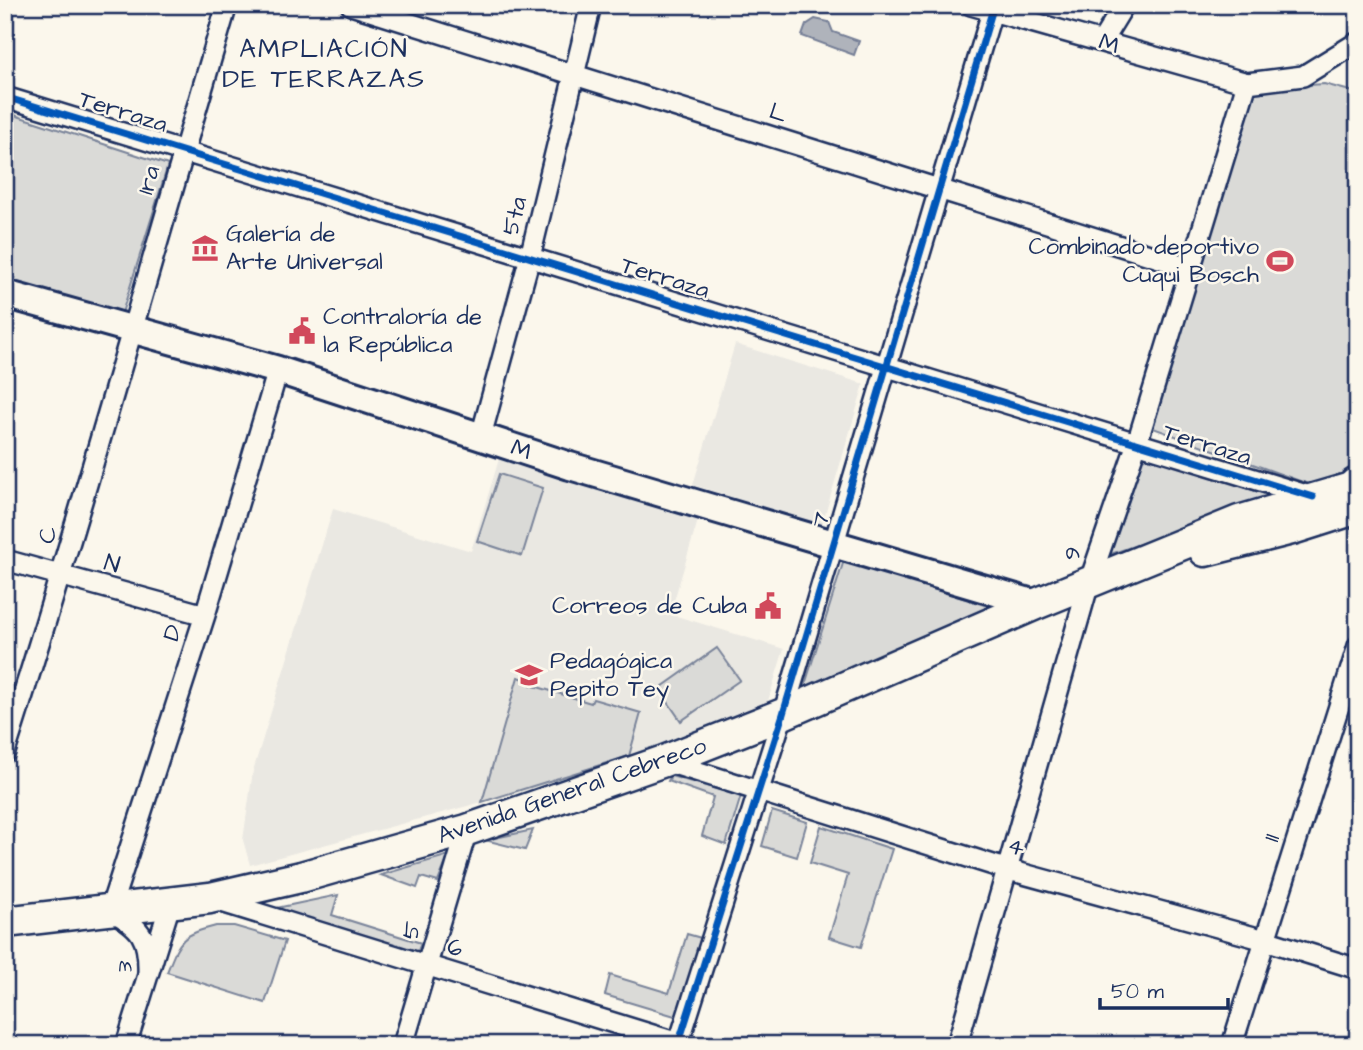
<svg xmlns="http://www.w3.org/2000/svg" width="1363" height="1050" viewBox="0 0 1363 1050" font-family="'Architects Daughter',sans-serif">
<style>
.built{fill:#eae8e2}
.green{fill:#dadad7;stroke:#7a849a;stroke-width:2}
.water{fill:#afb3bb;stroke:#747e96;stroke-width:2}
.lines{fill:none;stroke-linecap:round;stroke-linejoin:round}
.street-casing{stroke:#1b2f5e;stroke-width:24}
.secondary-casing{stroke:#1b2f5e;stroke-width:32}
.primary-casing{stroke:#1b2f5e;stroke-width:35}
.highway-casing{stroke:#1b2f5e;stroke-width:38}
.street{stroke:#fbf7ec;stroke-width:19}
.secondary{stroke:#fbf7ec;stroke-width:26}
.primary{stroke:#fbf7ec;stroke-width:30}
.highway{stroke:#fbf7ec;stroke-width:33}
.cycleway-casing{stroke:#fbf7ec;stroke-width:11}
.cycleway{stroke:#0057b8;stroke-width:7}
.labels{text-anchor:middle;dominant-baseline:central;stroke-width:5;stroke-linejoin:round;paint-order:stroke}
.street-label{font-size:24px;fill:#1b2f5e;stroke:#fbf7ec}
.poi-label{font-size:24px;fill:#1b2f5e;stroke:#fbf7ec;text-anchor:start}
.neighbourhood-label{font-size:26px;letter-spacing:2px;fill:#1b2f5e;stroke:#fbf7ec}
</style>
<rect width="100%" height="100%" fill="#fbf7ec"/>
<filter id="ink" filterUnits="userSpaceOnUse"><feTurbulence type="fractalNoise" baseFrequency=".0143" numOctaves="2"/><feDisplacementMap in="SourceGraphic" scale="14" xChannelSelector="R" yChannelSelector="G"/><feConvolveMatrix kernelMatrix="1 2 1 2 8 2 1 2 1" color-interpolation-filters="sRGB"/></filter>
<g filter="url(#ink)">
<!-- built -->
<path class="built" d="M 735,344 L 864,384 L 822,525 L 693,485 Z
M 500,456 L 581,483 L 699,517 L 670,614 L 784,649 L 768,701 L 629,756 L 482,802 L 250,865 L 243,840 L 253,771 L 333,509 L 471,551 Z"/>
<!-- green -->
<path class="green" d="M 1324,84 L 1358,93 L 1358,468 L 1311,485 L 1153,428 L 1252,89 Z
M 5,112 L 168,165 L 122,313 L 5,280 Z
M 1142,453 L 1274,497 L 1108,555 Z
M 499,474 L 543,488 L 522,556 L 477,541 Z
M 844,560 L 997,609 L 804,688 Z
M 717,648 L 740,680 L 681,721 L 659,689 Z
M 518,677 L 532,681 L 531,685 L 591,703 L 593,699 L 641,713 L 629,756 L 482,802 Z
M 671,776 L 741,796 L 726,845 L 702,836 L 713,797 L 668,781 Z
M 772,811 L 807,822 L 797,857 L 762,846 Z
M 821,826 L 892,849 L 861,947 L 829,937 L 848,875 L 810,863 Z
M 533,830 L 525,850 L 485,840 Z
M 449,855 L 438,882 L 421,877 L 417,888 L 381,875 Z
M 338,895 L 332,915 L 421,943 L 417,953 L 267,910 Z
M 216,926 L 234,926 L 285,941 L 265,1003 L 167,972 C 180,939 181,935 216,926 Z
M 687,934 L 701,938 L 678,1017 L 605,995 L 610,975 L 669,993 Z"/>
<!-- water -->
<path class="water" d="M 815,19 L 829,22 L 833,32 L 859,41 L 854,55 L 802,36 L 806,25 Z"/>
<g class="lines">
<defs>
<path id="street" d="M 351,5 L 1191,268
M 971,5 L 1247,83 L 1303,76 L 1358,42
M 1102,41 L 1124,5
M 5,97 L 1313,497
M 481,436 L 530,257 L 591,5
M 5,560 L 205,615
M 5,752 C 84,505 153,254 227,5
M 664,761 L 1009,870 L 1265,940 L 1358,969
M 215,900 L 685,1045
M 148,973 C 149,937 141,927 110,910 L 205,615 L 278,370
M 126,1045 L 170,905
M 403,1045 L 467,830
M 678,1045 L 783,714 L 994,5
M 957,1045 L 1089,583 L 1137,443 L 1247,83
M 1232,1045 L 1358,646"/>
<path id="secondary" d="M 5,294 L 278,370 L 570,466 L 1036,604"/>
<path id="primary" d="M 1205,551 L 1292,529 L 1358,508
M 5,922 L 210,898 L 301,877 L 467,830 L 664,761 L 783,714 L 1036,604 L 1239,521 L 1358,486"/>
<path id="highway" d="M 1356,485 L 1358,484"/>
</defs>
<!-- street casing -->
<use href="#street" class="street-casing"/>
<!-- secondary casing -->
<use href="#secondary" class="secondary-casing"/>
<!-- primary casing -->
<use href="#primary" class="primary-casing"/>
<!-- highway casing -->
<use href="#highway" class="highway-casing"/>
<!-- street -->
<use href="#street" class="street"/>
<!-- secondary -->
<use href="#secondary" class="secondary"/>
<!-- primary -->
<use href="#primary" class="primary"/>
<!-- highway -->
<use href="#highway" class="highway"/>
<defs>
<path id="cycleway" d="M 5,97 L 1313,497
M 678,1045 L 783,714 L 994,5"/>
</defs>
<!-- cycleway casing -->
<use href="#cycleway" class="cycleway-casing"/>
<!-- cycleway -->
<use href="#cycleway" class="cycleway"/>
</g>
</g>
<!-- icons -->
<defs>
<symbol id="museum-bare" viewBox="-9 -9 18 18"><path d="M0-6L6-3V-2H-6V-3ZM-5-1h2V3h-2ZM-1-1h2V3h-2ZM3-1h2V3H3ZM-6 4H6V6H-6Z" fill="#d1495b" stroke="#fbf7ec" stroke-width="2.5" paint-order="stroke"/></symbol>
<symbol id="stadium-bare" viewBox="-9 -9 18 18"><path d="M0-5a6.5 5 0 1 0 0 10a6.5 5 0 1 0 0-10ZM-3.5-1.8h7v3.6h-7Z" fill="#d1495b" stroke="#fbf7ec" stroke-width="2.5" paint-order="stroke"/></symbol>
<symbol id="civic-bare" viewBox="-9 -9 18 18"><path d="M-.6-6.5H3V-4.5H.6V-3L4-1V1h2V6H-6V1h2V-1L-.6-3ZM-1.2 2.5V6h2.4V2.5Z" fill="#d1495b" stroke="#fbf7ec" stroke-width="2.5" paint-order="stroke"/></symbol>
<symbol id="school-bare" viewBox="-9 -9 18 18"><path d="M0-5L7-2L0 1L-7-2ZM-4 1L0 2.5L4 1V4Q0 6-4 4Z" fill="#d1495b" stroke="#fbf7ec" stroke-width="2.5" paint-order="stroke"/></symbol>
</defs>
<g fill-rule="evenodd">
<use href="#museum-bare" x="186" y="229" width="38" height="38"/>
<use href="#stadium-bare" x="1261" y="242" width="38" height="38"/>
<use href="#civic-bare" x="283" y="312" width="38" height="38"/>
<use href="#civic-bare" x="749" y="587" width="38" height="38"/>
<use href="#school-bare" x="510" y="656" width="38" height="38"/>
</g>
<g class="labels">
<!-- street labels -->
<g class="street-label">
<text transform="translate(1109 44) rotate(16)">M</text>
<text transform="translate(123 112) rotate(17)">Terraza</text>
<text transform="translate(778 113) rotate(17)">L</text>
<text transform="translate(149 180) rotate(-74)">1ra</text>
<text transform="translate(515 216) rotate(-76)">5ta</text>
<text transform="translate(665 278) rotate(17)">Terraza</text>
<text transform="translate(1207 445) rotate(17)">Terraza</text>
<text transform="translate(521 450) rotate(18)">M</text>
<text transform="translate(821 520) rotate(-73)">7</text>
<text transform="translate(48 535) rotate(-74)">C</text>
<text transform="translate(1073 554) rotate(-71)">9</text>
<text transform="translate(112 564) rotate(16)">N</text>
<text transform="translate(173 633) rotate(-72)">D</text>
<text transform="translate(572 791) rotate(-19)">Avenida General Cebreco</text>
<text transform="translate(1272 838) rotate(-73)">11</text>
<text transform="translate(1016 847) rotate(16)">4</text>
<text transform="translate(412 931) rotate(-74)">5</text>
<text transform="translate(455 948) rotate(17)">6</text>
<text transform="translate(125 967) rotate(-73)">3</text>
</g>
<!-- poi labels -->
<g class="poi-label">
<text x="226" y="234">Galería de<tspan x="226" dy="28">Arte Universal</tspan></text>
<text x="1259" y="247" text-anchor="end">Combinado deportivo<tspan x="1259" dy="28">Cuqui Bosch</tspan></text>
<text x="323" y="317">Contraloría de<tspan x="323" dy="28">la República</tspan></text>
<text x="747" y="606" text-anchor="end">Correos de Cuba</text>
<text x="550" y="661">Pedagógica<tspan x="550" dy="28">Pepito Tey</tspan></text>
</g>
<!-- neighbourhood labels -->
<g class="neighbourhood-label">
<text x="324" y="49">AMPLIACIÓN<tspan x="324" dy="30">DE TERRAZAS</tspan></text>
</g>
</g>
<!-- margin -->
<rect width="1363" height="1050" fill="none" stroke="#fbf7ec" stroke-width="28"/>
<rect x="14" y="14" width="1335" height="1022" fill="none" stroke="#1b2f5e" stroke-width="2.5" filter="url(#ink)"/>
<!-- scale -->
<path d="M1100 998v10h128v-10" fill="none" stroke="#1b2f5e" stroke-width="3.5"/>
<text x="1111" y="998" font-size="21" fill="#1b2f5e" stroke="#fbf7ec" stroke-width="5" paint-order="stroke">50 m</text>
</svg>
